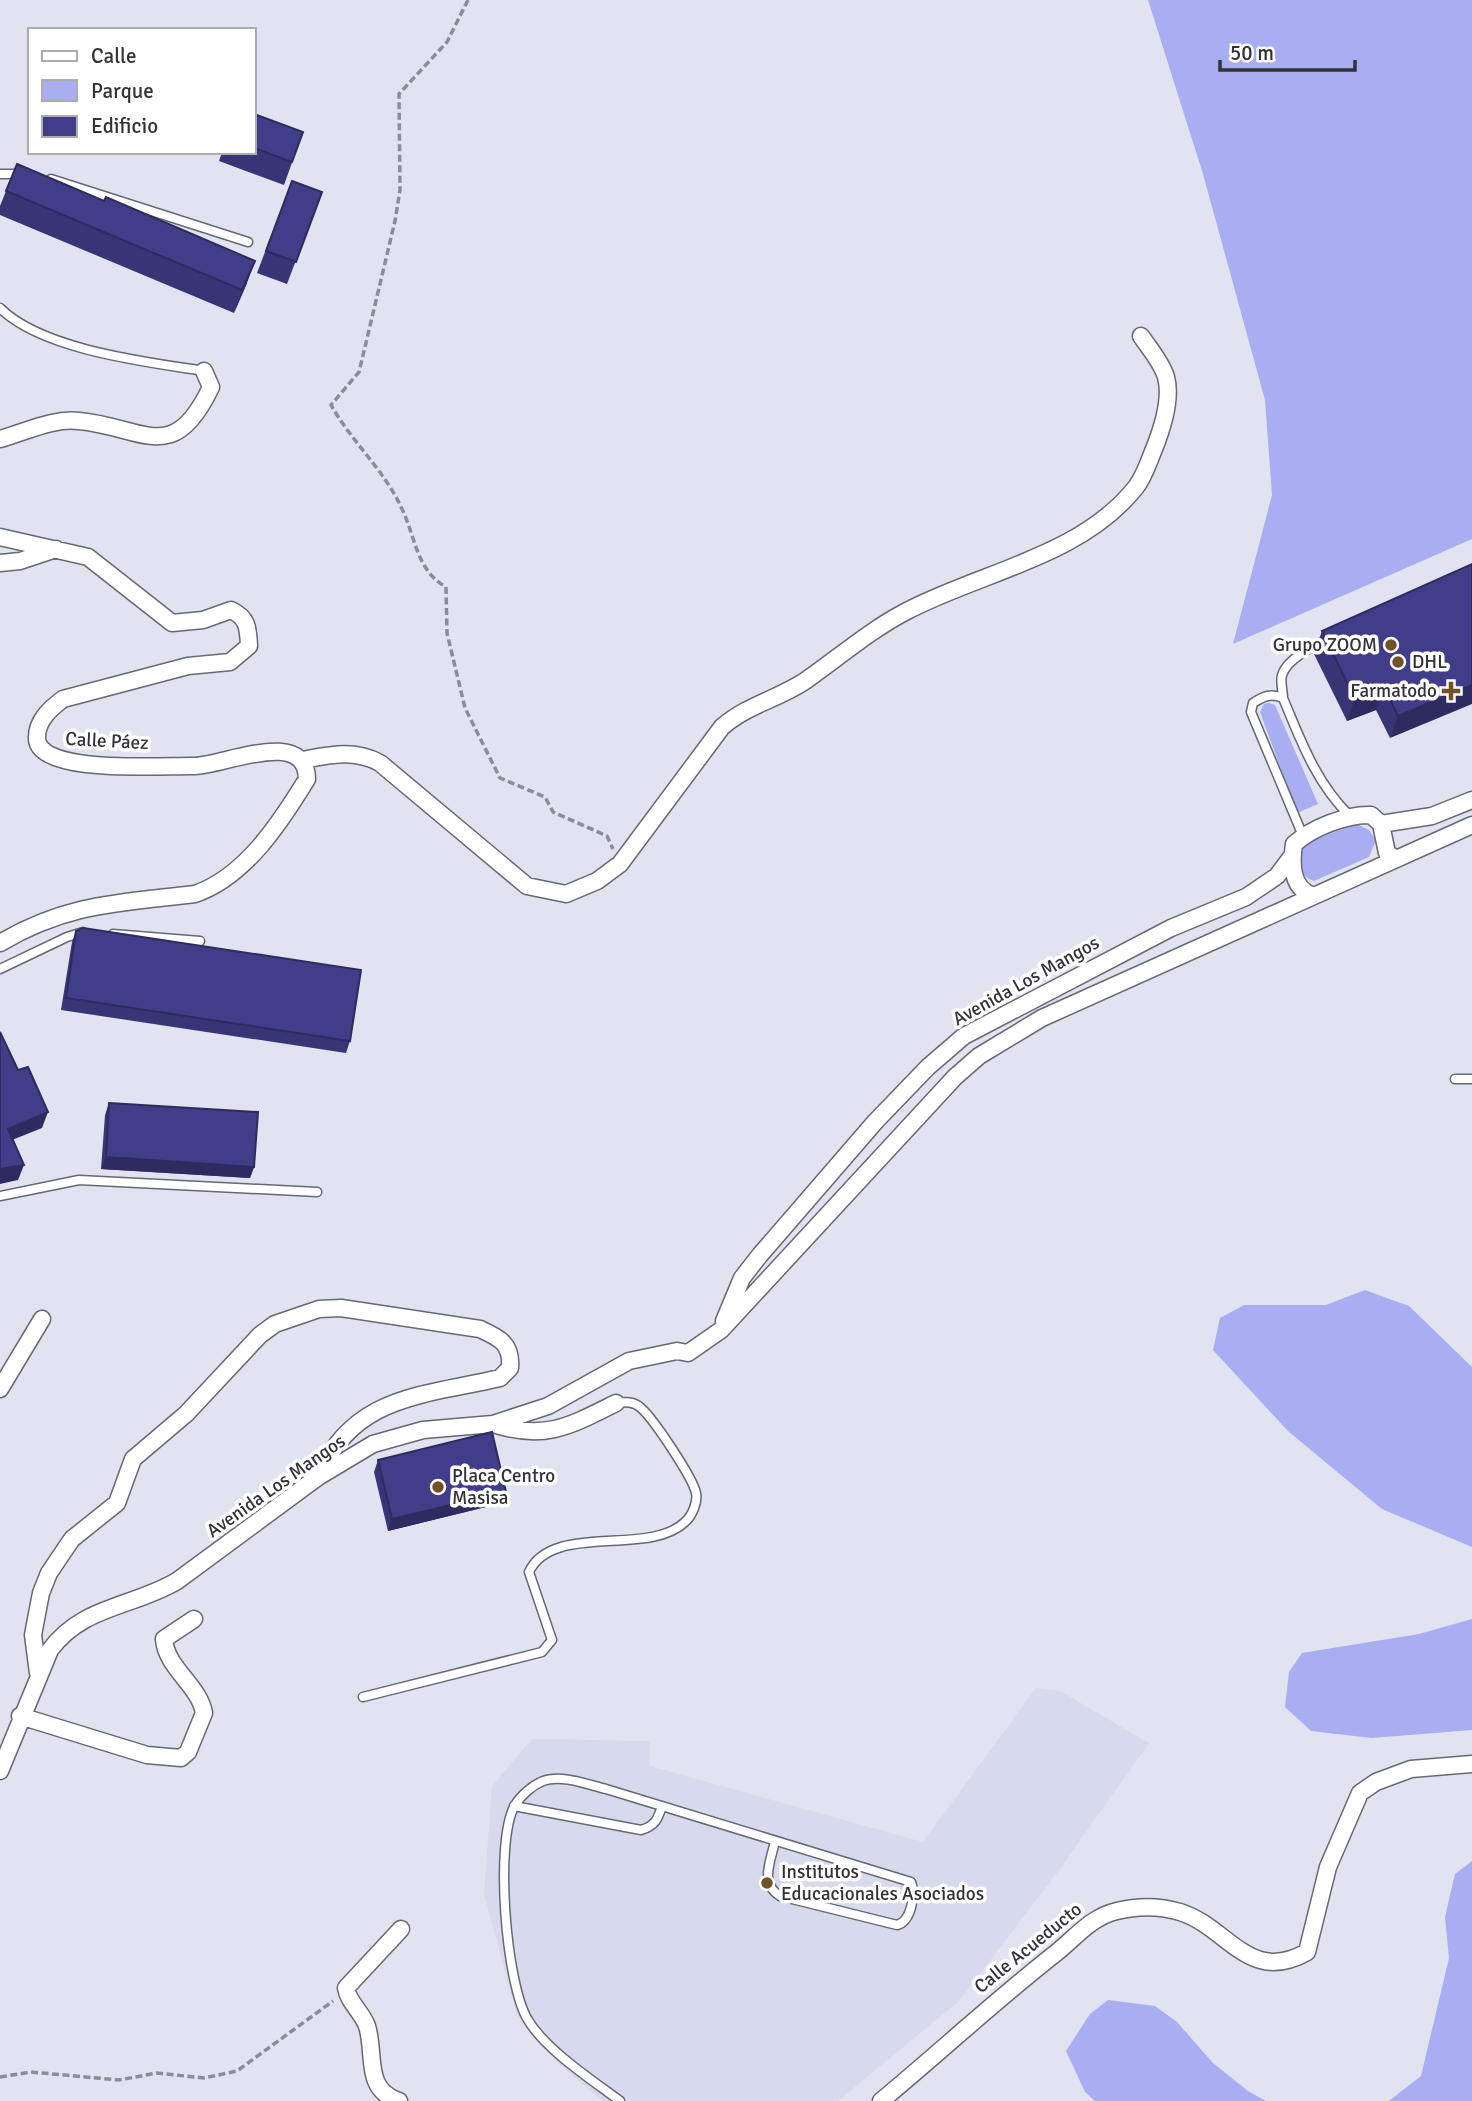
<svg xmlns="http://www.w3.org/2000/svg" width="1472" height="2101" viewBox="0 0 1472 2101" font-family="Signika,sans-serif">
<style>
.built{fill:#d7d9ed}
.green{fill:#a9adf2}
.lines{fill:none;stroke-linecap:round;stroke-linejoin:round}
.lane-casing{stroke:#666873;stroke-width:11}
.street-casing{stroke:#666873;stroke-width:19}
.path{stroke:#8b8c95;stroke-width:3.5;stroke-dasharray:7 3.5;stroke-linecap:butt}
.lane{stroke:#fff;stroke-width:8}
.street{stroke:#fff;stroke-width:16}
.wall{fill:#373575}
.shaded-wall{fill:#2d2b5f}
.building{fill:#403e88;stroke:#2d2b5f;stroke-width:2}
.poi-dot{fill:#735229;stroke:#fff;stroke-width:2.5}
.labels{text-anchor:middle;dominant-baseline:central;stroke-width:7;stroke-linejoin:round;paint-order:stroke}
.poi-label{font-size:19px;fill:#323237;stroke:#fff;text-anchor:start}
.street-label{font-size:19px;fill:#323237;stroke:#fff}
</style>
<rect width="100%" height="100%" fill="#e1e3f0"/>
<!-- built -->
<path class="built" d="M 1036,1688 L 1060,1691 L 1149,1743 L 1057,1873 L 959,2001 L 838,2101 L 603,2101 L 561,2066 L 517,2015 L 484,1894 L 492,1786 L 532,1739 L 650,1741 L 650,1766 L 923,1842 Z"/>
<!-- green -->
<path class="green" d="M 1148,0 L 1472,0 L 1472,539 L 1233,644 L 1272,495 L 1265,400 L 1203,174 Z
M 1269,703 L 1275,705 L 1318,804 L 1297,813 L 1260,712 L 1264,704 Z
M 1355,823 L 1369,830 L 1376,840 L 1369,857 L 1314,881 C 1297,875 1300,863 1299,847 Z
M 1365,1290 L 1409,1306 L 1472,1367 L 1472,1547 L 1382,1509 L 1289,1432 L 1213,1350 L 1220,1318 L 1244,1305 L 1326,1305 Z
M 1472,1619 L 1472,1730 L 1372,1738 L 1311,1731 L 1285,1707 L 1289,1672 L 1302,1653 L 1419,1634 Z
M 1472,1861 L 1472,2101 L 1389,2101 L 1421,2076 L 1449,1958 L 1445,1917 L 1455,1874 Z
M 1108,2000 L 1155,2006 L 1177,2022 L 1213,2063 L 1248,2091 L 1266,2101 L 1095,2101 L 1085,2092 L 1066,2051 L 1090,2014 Z"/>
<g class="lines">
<defs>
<path id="lane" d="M 0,174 L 21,174
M 51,179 L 248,242
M 0,308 C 42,350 147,362 204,371
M 1283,698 C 1283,691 1280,681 1282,675 C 1287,659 1314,645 1328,640
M 1303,836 L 1251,712 L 1253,703 C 1264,696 1271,693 1283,698 C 1301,741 1316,783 1350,816
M 113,934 L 200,941
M 0,969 L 67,937 L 83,932
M 1455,1079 L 1472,1079
M 0,1196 L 79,1180 L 317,1192
M 363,1697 L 542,1652 L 552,1640 L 529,1572 C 552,1522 649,1557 685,1522 C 692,1516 698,1502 696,1493 C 693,1478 653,1418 641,1408 C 634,1401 625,1402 616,1403
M 514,1806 L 641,1830 C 655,1826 658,1819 662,1806
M 620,2101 C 592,2080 546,2050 528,2020 C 506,1985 494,1841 515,1805 C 521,1795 533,1785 543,1781 C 561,1774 589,1785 606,1789 L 911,1882 C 916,1894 911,1922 897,1925 L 780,1896 C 759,1883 771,1861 775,1841"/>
<path id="street" d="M 0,439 C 26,432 52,418 79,421 C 144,427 173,467 211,387 L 204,371
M 0,537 L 88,557 L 172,623 L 203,620 L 231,610 C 248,618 248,628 249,646 L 230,662 L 188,666 L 63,699 C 51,708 37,720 37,737 C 35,776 167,765 195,766 C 225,765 306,727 307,779 C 280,823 245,877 195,894 C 120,903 68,903 0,943
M 0,563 L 20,561 L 56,549
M 302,760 C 330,755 354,749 380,763 L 527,886 L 566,894 L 597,881 L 620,864 L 722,727 C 747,705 778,699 805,681 C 838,658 869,631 905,612 C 980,572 1081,557 1136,487 C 1144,477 1149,461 1154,449 C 1162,429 1172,399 1166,377 C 1162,363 1149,348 1141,336
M 1381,824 L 1432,816 L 1472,800
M 1313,896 C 1291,888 1291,864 1294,844 C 1312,828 1346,814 1371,815 L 1381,824 L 1387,853 L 1396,859
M 724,1321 L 742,1278 L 760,1255 L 875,1122 L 928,1067 L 964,1036 L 1171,928 L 1246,897 L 1277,876 L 1292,856
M 0,1389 L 42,1319
M 493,1424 C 545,1441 570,1426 616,1403
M 38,1673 L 33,1635 L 41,1593 L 49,1573 L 72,1539 L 117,1503 L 133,1459 L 186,1414 L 260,1335 L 275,1324 L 319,1309 L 341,1308 L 480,1329 C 500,1338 512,1344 510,1368 L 500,1378 C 423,1396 353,1395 318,1477
M 20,1716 L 147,1755 L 181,1758 L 188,1752 L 204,1713 C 199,1685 166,1668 164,1639 L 194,1619
M 0,1771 L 50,1650 C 82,1606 133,1607 177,1581 L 318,1477 L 373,1444 L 423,1430 L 493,1424 L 548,1406 L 629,1361 L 677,1351 L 688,1353 L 721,1330 L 955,1077 L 979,1056 L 1042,1018 L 1472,825
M 399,2101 C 363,2089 376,2055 367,2026 C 362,2012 348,2002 346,1988 L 401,1929
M 881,2101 C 940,2052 996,2000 1056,1953 C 1076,1937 1091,1917 1117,1911 C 1137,1906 1160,1906 1180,1912 C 1228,1927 1249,1985 1307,1952 L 1328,1867 L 1360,1793 L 1376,1782 L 1411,1769 L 1472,1764"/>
</defs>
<!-- lane casing -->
<use href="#lane" class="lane-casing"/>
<!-- street casing -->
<use href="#street" class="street-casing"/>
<!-- path -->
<path class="path" d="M 468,0 L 447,42 L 399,94 L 400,190 L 395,221 L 359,372 L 331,405 C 351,441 385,471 402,509 C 416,538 416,570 446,587 L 447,633 L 465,708 L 500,778 L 545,797 L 553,812 L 607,836 L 613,849
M 0,2077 L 31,2072 L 119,2080 L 157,2073 L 204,2078 L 237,2071 L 333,2001"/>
<!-- lane -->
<use href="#lane" class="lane"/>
<!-- street -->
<use href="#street" class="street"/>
</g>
<!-- wall -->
<path class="wall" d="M 254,114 L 303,132 L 284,185 L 219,161 L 222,152 L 254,152 Z
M 292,181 L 322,192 L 287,284 L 257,273 Z
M 6,191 L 247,283 L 234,313 L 0,215 L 0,206 Z
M 1472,564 L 1390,738 L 1376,710 L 1347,721 L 1314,654 L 1322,631 Z
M 76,931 L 350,1041 L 346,1053 L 61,1010 L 72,942 Z
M 109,1103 L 254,1167 L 250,1178 L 101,1169 L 105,1115 Z
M 378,1460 L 506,1492 L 502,1503 L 388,1531 L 374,1472 Z"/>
<!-- shaded-wall -->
<path class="shaded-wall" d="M 255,261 L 247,283 L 234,313 L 242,290 Z
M 1472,685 L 1472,704 L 1390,738 L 1398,716 Z
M 1384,687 L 1376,710 L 1347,721 L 1355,699 Z
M 48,1112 L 42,1128 L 2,1144 L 8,1129 Z
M 106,1157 L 254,1167 L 250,1178 L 101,1169 Z
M 24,1165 L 18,1180 L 0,1184 L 0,1169 Z
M 506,1492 L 502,1503 L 388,1531 L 392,1519 Z"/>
<!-- building -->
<path class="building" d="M 254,114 L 303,132 L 292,162 L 254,148 Z
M 17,164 L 104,201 L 106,197 L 255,261 L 242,290 L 6,191 Z
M 292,181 L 322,192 L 296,262 L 266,251 Z
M 1472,564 L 1472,685 L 1398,716 L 1384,687 L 1355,699 L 1322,631 Z
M 83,928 L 361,970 L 350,1041 L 66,998 L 76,931 Z
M 0,1032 L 18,1070 L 28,1067 L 48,1112 L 8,1129 L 24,1165 L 0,1169 Z
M 109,1103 L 258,1112 L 254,1167 L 106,1157 Z
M 492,1432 L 506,1492 L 392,1519 L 378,1460 Z"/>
<!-- markers -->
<g class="poi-dot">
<circle cx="1391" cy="645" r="7"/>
<circle cx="1398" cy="662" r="7"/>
<path d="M1447.5 680.5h7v7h7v7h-7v7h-7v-7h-7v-7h7z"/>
<circle cx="438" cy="1487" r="7"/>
<circle cx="767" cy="1883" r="7"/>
</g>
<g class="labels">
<!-- poi labels -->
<g class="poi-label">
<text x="1377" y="645" text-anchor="end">Grupo ZOOM</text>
<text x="1412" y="662">DHL</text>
<text x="1437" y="691" text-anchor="end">Farmatodo</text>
<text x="452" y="1476">Placa Centro<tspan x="452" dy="22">Masisa</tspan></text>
<text x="781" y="1872">Institutos<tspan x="781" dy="22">Educacionales Asociados</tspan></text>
</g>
<!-- street labels -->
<g class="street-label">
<text transform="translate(107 741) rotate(3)">Calle Páez</text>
<text transform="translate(1026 981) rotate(-29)">Avenida Los Mangos</text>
<text transform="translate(276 1486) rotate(-35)">Avenida Los Mangos</text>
<text transform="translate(1028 1948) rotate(-39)">Calle Acueducto</text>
</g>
</g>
<!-- legend -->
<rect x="28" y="28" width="228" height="126" fill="#ffffff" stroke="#adadaf" stroke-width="2"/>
<rect x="42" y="51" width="35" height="10" fill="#ffffff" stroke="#adadaf" stroke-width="2"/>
<text x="91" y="63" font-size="21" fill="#323237">Calle</text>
<rect x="42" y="80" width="35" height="21" fill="#a9adf2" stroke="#adadaf" stroke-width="2"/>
<text x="91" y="98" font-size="21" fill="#323237">Parque</text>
<rect x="42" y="116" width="35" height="21" fill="#403e88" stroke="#adadaf" stroke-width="2"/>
<text x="91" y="133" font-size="21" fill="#323237">Edificio</text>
<!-- scale -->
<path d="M1220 60v10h135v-10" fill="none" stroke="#323237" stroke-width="3.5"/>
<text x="1230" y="60" font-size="21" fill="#323237" stroke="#ffffff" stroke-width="5" paint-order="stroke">50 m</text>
</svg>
